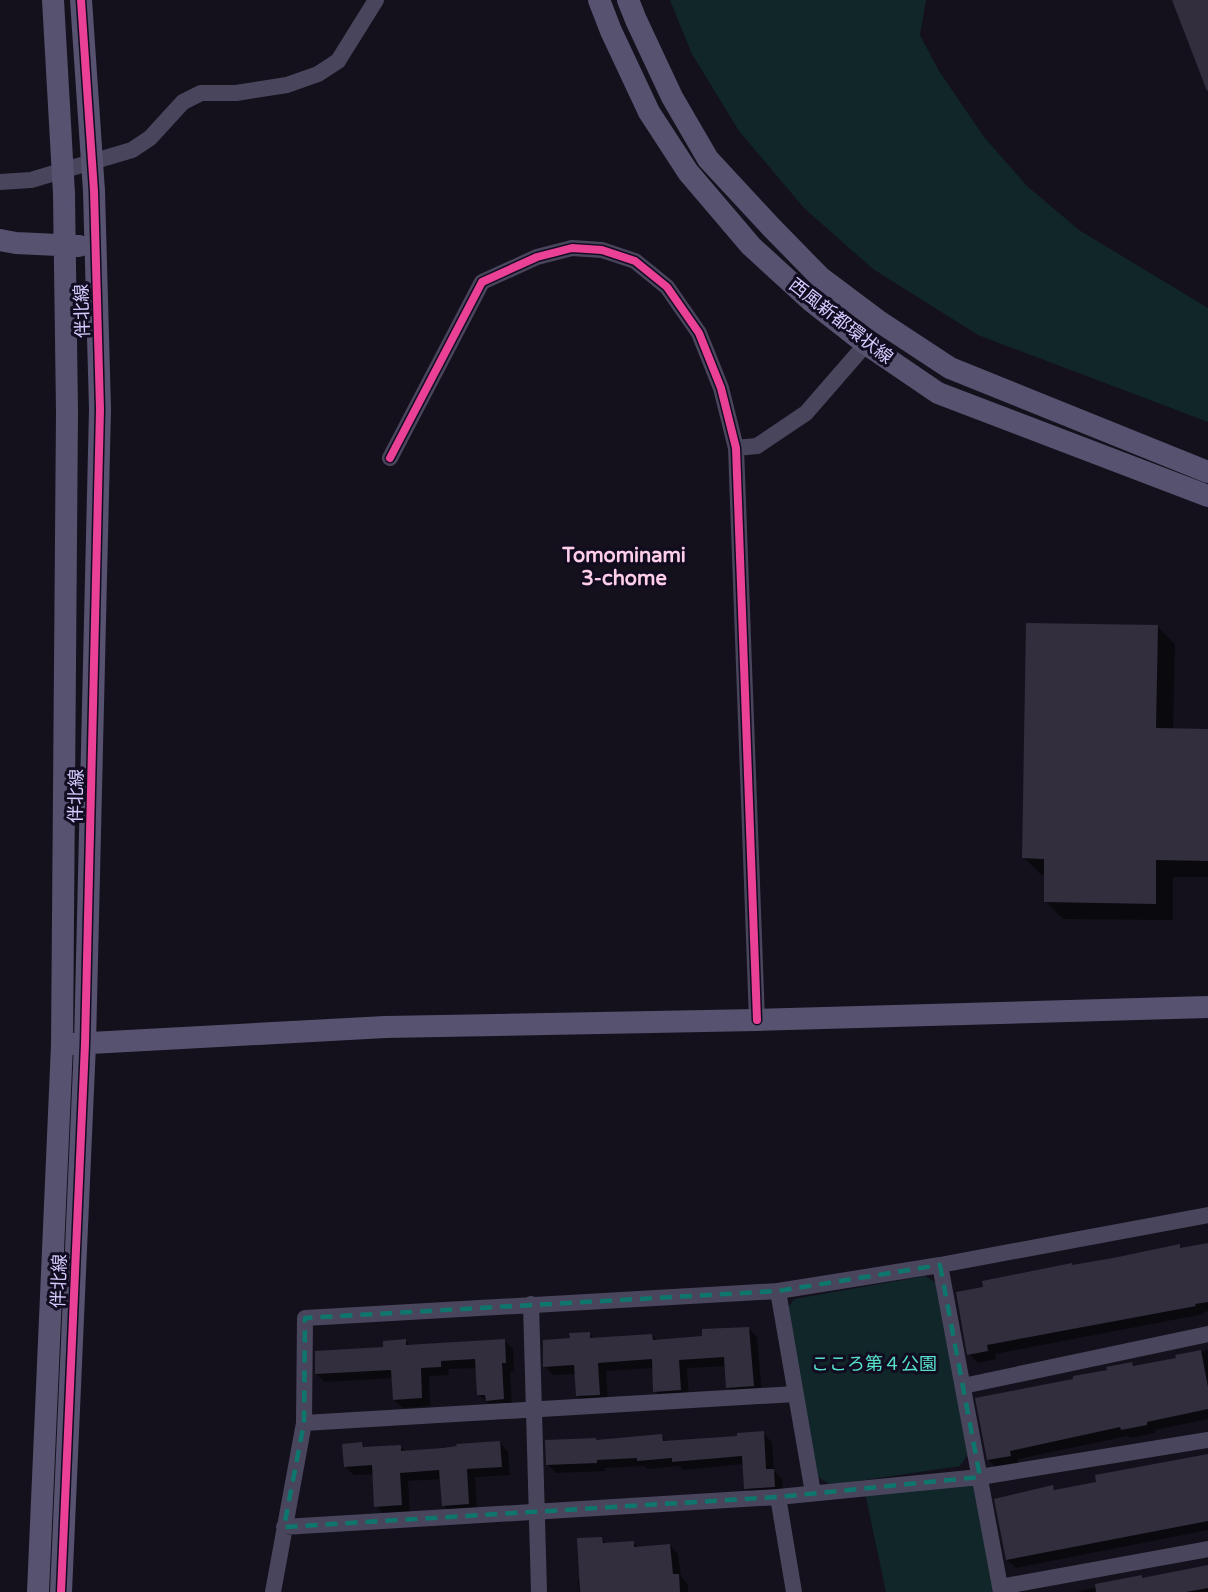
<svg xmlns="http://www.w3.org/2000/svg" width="1208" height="1592" viewBox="0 0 1208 1592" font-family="'Varela Round','Noto Sans JP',sans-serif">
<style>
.green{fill:#102629}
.shadow{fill:#0007}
.building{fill:#322e3e}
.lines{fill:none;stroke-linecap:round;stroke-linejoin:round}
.street{stroke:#49455d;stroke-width:16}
.secondary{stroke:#565270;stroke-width:22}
.secondary-bridge{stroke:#565270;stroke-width:22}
.cycleway-casing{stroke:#120c21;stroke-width:11}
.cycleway{stroke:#ea4096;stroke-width:8}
.marked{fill:none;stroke:#0f766e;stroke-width:4.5;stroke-dasharray:12 8;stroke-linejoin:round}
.labels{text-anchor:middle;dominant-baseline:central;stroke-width:6;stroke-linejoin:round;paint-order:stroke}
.street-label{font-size:18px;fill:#d7ccff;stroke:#120c21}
.park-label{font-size:18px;fill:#56e1cd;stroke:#120c21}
.neighbourhood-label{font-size:20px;font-weight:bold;fill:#ffcee8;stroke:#120c21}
</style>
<rect width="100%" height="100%" fill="#14111c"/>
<!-- green -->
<path class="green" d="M 670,0 L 926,0 L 920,35 L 939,71 L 984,137 L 1027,186 L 1079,230 L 1208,308 L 1208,422 L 978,335 L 873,269 L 804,208 L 739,131 L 692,54 Z
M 925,1276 L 936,1283 L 969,1453 L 960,1466 L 831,1485 L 818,1477 L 785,1312 L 794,1299 Z
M 980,1477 L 1000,1592 L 886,1592 L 864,1488 Z"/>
<!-- shadow -->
<path class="shadow" d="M 1157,626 L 1175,644 L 1173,730 L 1208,731 L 1208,877 L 1173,877 L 1173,920 L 1063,919 L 1045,901 L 1046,875 L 1041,875 L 1023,857 Z
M 1208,1245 L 1208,1311 L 1203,1312 L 1204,1314 L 995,1354 L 996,1359 L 978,1363 L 969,1354 L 1073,1267 L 1179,1246 L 1183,1249 Z
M 748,1328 L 757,1337 L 762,1394 L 736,1396 L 728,1387 L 726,1366 L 687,1368 L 689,1398 L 664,1400 L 655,1391 L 654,1368 L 606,1371 L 608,1403 L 586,1404 L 577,1396 L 576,1374 L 553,1375 L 545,1367 L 571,1340 L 589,1334 L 595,1339 L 652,1335 L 657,1341 L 704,1337 Z
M 405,1340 L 411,1346 L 504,1340 L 513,1349 L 514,1371 L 510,1372 L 512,1408 L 496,1409 L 479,1395 L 477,1368 L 448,1369 L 449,1375 L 429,1376 L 430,1406 L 403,1408 L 394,1400 L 393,1378 L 325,1382 L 316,1374 Z
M 1208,1350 L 1208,1419 L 1155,1430 L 1155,1433 L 1131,1438 L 1128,1436 L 1018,1459 L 1019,1464 L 997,1468 L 988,1460 L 1075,1380 L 1132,1363 L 1136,1367 L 1178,1359 L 1177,1356 Z
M 763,1433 L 772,1442 L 774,1471 L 782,1479 L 783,1495 L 755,1497 L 746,1488 L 744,1464 L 683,1470 L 679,1466 L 647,1469 L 645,1466 L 605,1468 L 605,1471 L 556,1473 L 547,1464 L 597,1441 L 662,1436 L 668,1442 L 739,1437 Z
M 500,1443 L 508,1452 L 510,1475 L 475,1477 L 477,1512 L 452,1514 L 443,1505 L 441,1479 L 408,1481 L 410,1513 L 385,1515 L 376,1506 L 374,1474 L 354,1475 L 345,1466 L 362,1444 L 366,1448 L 400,1446 L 406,1452 Z
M 1208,1454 L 1208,1530 L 1016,1568 L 1007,1560 L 1053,1487 L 1057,1491 L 1098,1483 Z
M 602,1539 L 607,1544 L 633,1543 L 639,1548 L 670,1545 L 678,1554 L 681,1577 L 688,1584 L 688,1592 L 579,1592 L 578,1580 L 581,1580 Z
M 1208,1566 L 1208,1592 L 1076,1592 L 1141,1577 L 1144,1579 Z"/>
<!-- building -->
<path class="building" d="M 1172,0 L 1208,0 L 1208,90 L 1207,91 Z
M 1026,623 L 1158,625 L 1156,728 L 1208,729 L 1208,861 L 1156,860 L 1156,904 L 1044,902 L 1044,859 L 1022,858 Z
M 1208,1243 L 1208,1302 L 1195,1304 L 1196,1306 L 987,1345 L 988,1351 L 967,1355 L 956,1292 L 983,1287 L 982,1281 L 1072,1263 L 1072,1265 L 1113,1258 L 1180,1244 L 1180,1248 Z
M 749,1327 L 754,1386 L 726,1388 L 724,1357 L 679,1360 L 681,1390 L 653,1392 L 652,1359 L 598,1363 L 600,1395 L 576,1396 L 574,1365 L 543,1367 L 543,1340 L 570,1338 L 569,1333 L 590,1332 L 590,1338 L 652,1334 L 653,1340 L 702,1336 L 702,1329 Z
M 406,1339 L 406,1345 L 505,1339 L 506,1363 L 502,1363 L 504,1399 L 486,1401 L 485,1395 L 477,1395 L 475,1359 L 441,1361 L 441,1367 L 421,1368 L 422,1398 L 393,1400 L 391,1370 L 315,1374 L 315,1351 L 383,1347 L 383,1341 Z
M 1201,1350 L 1208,1387 L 1208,1409 L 1147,1422 L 1147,1425 L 1121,1430 L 1120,1427 L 1010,1451 L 1011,1456 L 987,1460 L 975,1398 L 1073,1379 L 1073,1376 L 1107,1370 L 1106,1367 L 1132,1362 L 1133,1366 L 1176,1358 L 1175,1355 Z
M 764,1431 L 766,1469 L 774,1469 L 775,1487 L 744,1489 L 742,1456 L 672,1462 L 672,1458 L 637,1461 L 637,1458 L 597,1460 L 597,1463 L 546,1465 L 545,1440 L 596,1438 L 596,1440 L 662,1434 L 663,1441 L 737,1436 L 737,1433 Z
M 500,1441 L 502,1467 L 467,1469 L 469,1504 L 442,1506 L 439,1470 L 400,1473 L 402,1505 L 374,1507 L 372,1465 L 344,1467 L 342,1444 L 362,1442 L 363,1447 L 401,1445 L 401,1451 L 443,1448 L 457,1446 L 456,1444 Z
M 1208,1454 L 1208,1521 L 1006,1560 L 994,1499 L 1053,1485 L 1054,1490 L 1096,1482 L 1095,1475 Z
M 602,1537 L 603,1543 L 634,1541 L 634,1547 L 670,1544 L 673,1574 L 679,1574 L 680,1592 L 580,1592 L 577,1538 Z
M 1208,1565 L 1208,1588 L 1186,1592 L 1096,1592 L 1095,1584 L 1142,1575 L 1142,1578 Z"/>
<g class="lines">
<!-- street -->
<path class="street" d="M 0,182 L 31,180 L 132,150 L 150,138 L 183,102 L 201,93 L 236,93 L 287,85 L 318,74 L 338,61 L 376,0
M 736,448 L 757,446 L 806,413 L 866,344
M 390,458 L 482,282 L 537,257 L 572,248 L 602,250 L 635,261 L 667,287 L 699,333 L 721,388 L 736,448 L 757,1020
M 778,1291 L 813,1493
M 531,1304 L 539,1592
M 963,1386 L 1208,1334
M 304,1423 L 795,1394
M 778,1497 L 794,1592
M 284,1527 L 778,1497 L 980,1477 L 1208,1440
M 1000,1587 L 1208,1549
M 273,1592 L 304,1423 L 305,1318 L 778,1291 L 940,1265
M 1001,1592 L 940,1265 L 1208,1215"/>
<!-- secondary -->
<path class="secondary" d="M 599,0 L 611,31 L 649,112 L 688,172 L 751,246 L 810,300 L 866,344 L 938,393 L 1208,496
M 628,0 L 636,20 L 672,97 L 708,159 L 772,228 L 820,277 L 880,322 L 950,368 L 1208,472
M 0,240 L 16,243 L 79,246
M 72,1044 L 385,1027 L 757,1020 L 1208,1007
M 38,1592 L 62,1045 L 67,412 L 64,194
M 61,1592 L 85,1044 L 100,409 L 94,191"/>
<!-- secondary-bridge -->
<path class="secondary-bridge" d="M 53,0 L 64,194
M 81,0 L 94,191"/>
<defs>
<path id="cycleway" d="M 390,458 L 482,282 L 537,257 L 572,248 L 602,250 L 635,261 L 667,287 L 699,333 L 721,388 L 736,448 L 757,1020
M 61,1592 L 85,1044 L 100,409 L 94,191 L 81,0"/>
</defs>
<!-- cycleway casing -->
<use href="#cycleway" class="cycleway-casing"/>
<!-- cycleway -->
<use href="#cycleway" class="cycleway"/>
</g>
<!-- marked area -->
<path class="marked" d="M 940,1265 L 980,1477 L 778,1497 L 284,1527 L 304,1423 L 305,1318 L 778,1291 Z"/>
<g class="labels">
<!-- street labels -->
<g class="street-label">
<text transform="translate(82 311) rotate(-92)">伴北線</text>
<text transform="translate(841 321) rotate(38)">西風新都環状線</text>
<text transform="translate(76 796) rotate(-89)">伴北線</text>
<text transform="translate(59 1281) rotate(-88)">伴北線</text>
</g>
<!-- park labels -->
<g class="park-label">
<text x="874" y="1364">こころ第４公園</text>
</g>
<!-- neighbourhood labels -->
<g class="neighbourhood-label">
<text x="624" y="556">Tomominami<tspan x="624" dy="23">3-chome</tspan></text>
</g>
</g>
</svg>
